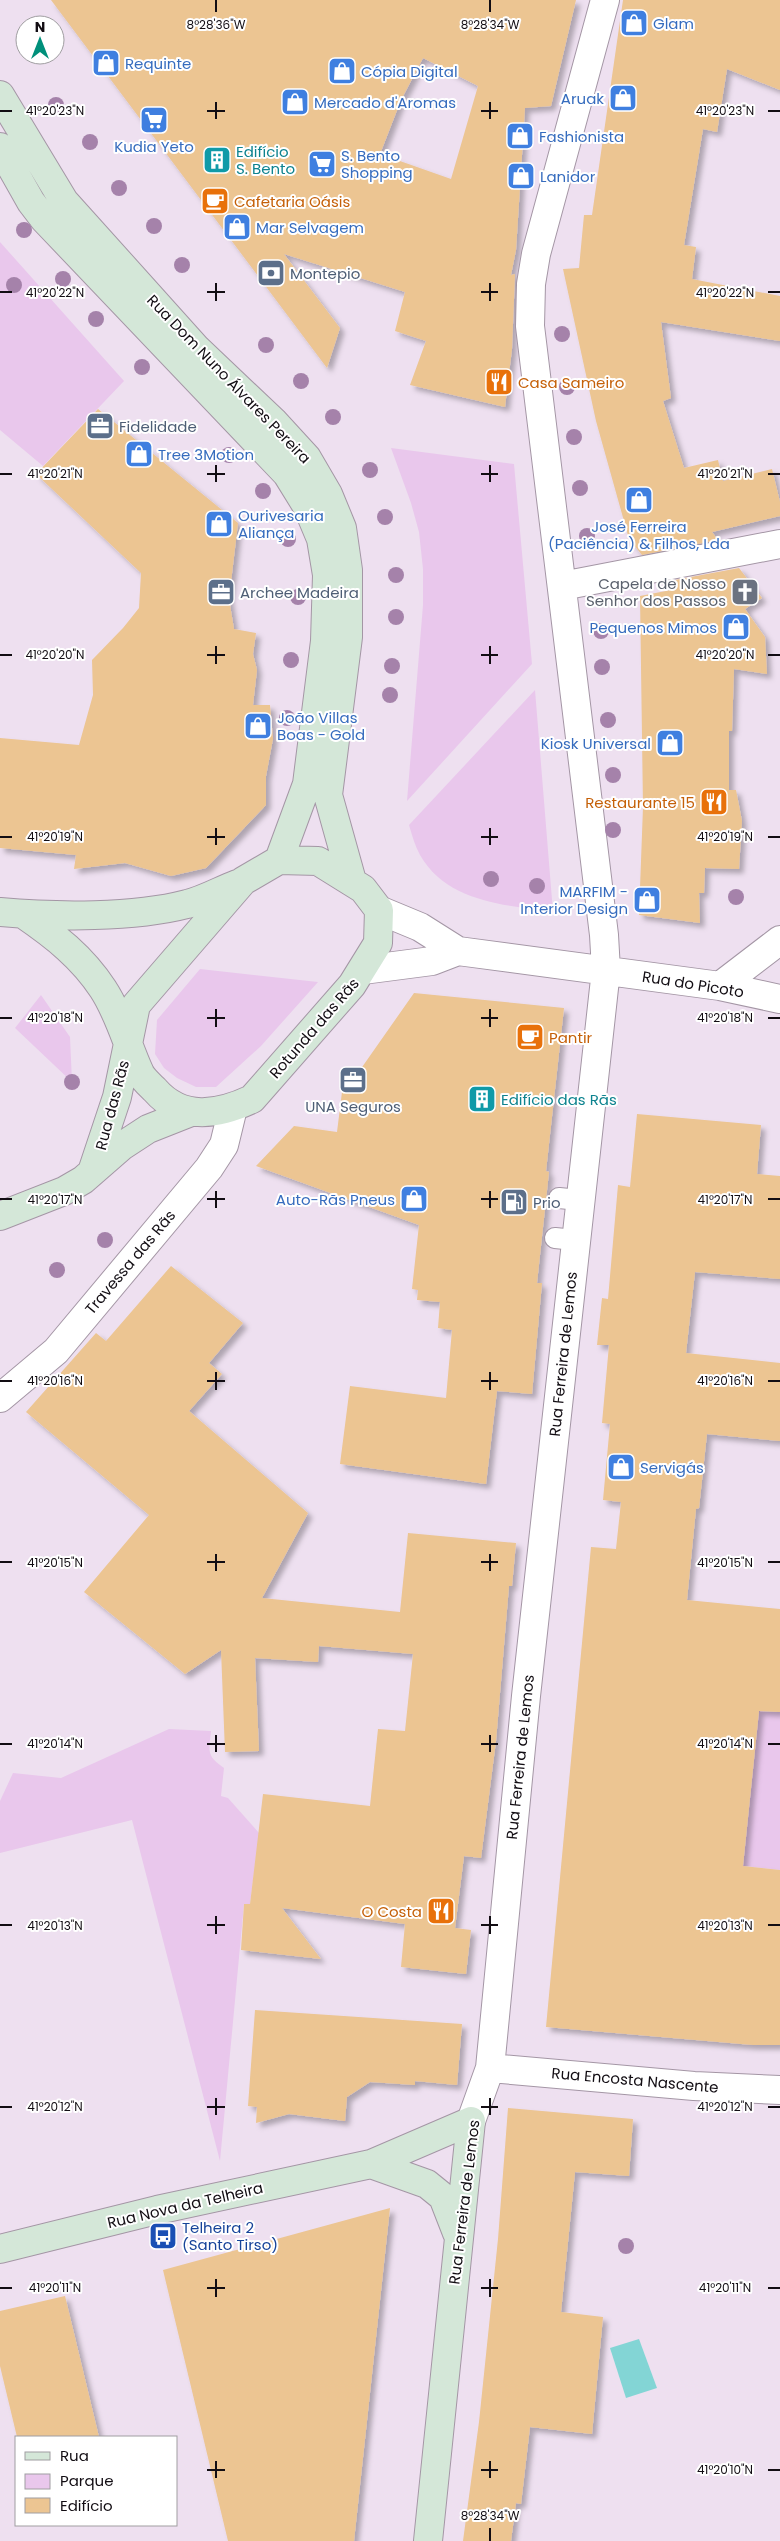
<svg xmlns="http://www.w3.org/2000/svg" width="780" height="2541" viewBox="0 0 780 2541" font-family="Poppins,sans-serif">
<style>
.green{fill:#e9c7ec}
.water{fill:#83d5d5}
.building{fill:#ecc592;fill-rule:evenodd;filter:url(#shadow)}
.lines{fill:none;stroke-linecap:round;stroke-linejoin:round}
.lane-casing{stroke:#a496a5;stroke-width:22}
.street-casing{stroke:#a496a5;stroke-width:30}
.secondary-casing{stroke:#a496a5;stroke-width:30}
.lane{stroke:#fff;stroke-width:20}
.street{stroke:#fff;stroke-width:28}
.secondary{stroke:#d4e7d8;stroke-width:28}
.tree{fill:#a582aa}
.ticks{fill:none;stroke:#120d13;stroke-width:2}
.labels{text-anchor:middle;dominant-baseline:central;stroke-width:4;stroke-linejoin:round;paint-order:stroke}
.shop-label{font-size:15px;fill:#366cbe;stroke:#fff;text-anchor:start}
.culture-label{font-size:15px;fill:#0d838f;stroke:#fff;text-anchor:start}
.food-label{font-size:15px;fill:#c56008;stroke:#fff;text-anchor:start}
.service-label{font-size:15px;fill:#4e5e75;stroke:#fff;text-anchor:start}
.street-label{font-size:15px;fill:#120d13;stroke:#fff}
.worship-label{font-size:15px;fill:#5b616d;stroke:#fff;text-anchor:end}
.transit-label{font-size:15px;fill:#164399;stroke:#fff;text-anchor:start}
.ticks-label{font-size:12px;text-anchor:middle;fill:#120d13;stroke:#fff;stroke-width:4;stroke-linejoin:round;paint-order:stroke}
</style>
<defs>
<filter id="shadow"><feDropShadow dx="4.5" dy="4.5" stdDeviation="2.5" flood-color="#0004"/></filter>
</defs>
<rect width="100%" height="100%" fill="#eee0f0"/>
<!-- green -->
<path class="green" d="M 0,242 L 124,381 L 43,466 L 0,430 Z
M 391,448 L 514,464 L 532,664 L 407,801 L 423,605 L 423,569 L 419,532 L 411,503 Z
M 535,690 L 553,912 C 504,905 447,902 420,855 C 415,846 412,835 409,825 Z
M 200,969 L 318,982 L 261,1046 L 216,1087 L 196,1087 L 177,1078 L 164,1068 L 155,1054 L 157,1020 Z
M 41,995 L 70,1037 L 72,1082 L 15,1028 Z
M 759,1711 L 780,1712 L 780,1870 L 743,1866 Z
M 169,1729 L 211,1731 C 209,1752 206,1755 224,1768 L 221,1796 L 228,1798 L 259,1833 L 250,1904 L 244,1904 L 220,2161 L 132,1820 L 0,1853 L 0,1801 L 13,1773 L 61,1778 Z"/>
<!-- water -->
<path class="water" d="M 639,2339 L 657,2388 L 626,2398 L 610,2348 Z"/>
<!-- building -->
<path class="building" d="M 51,0 L 576,0 L 551,106 L 525,108 L 516,250 L 511,275 L 515,274 L 512,349 L 505,407 L 410,385 L 426,341 L 395,331 L 405,292 L 284,254 L 340,328 L 327,368 ZM 423,58 L 478,86 L 451,179 L 380,154 L 401,100 Z
M 623,0 L 780,0 L 780,90 L 727,69 L 717,132 L 703,129 L 684,245 L 696,247 L 692,279 L 780,296 L 780,341 L 661,322 L 671,398 L 663,401 L 684,468 L 718,460 L 723,481 L 772,469 L 780,502 L 780,516 L 712,532 L 718,540 L 642,555 L 629,539 L 596,421 L 563,269 L 579,268 L 584,215 L 592,215 Z
M 98,409 L 238,523 L 229,599 L 234,629 L 256,633 L 253,654 L 257,670 L 253,705 L 270,705 L 273,739 L 266,776 L 266,805 L 206,868 L 171,876 L 125,863 L 74,869 L 76,855 L 0,848 L 0,738 L 79,745 L 93,695 L 92,660 L 123,628 L 139,608 L 141,573 L 36,474 Z
M 739,568 L 762,598 L 745,609 L 765,637 L 767,674 L 734,669 L 732,731 L 729,731 L 729,790 L 736,790 L 742,821 L 739,869 L 705,868 L 704,893 L 699,893 L 700,923 L 639,915 L 643,807 L 640,596 L 671,590 L 664,582 Z
M 414,993 L 564,1008 L 546,1171 L 549,1172 L 537,1283 L 542,1283 L 532,1394 L 497,1391 L 486,1484 L 340,1464 L 350,1386 L 446,1398 L 452,1330 L 438,1328 L 440,1302 L 417,1300 L 418,1290 L 412,1289 L 419,1225 L 256,1166 L 294,1126 L 337,1132 L 345,1068 L 360,1070 Z
M 637,1114 L 761,1125 L 757,1174 L 780,1176 L 780,1279 L 695,1272 L 686,1353 L 780,1363 L 780,1441 L 707,1434 L 699,1508 L 696,1509 L 687,1600 L 780,1609 L 780,1712 L 759,1711 L 743,1866 L 780,1870 L 780,2045 L 753,2045 L 546,2027 L 591,1547 L 616,1549 L 621,1502 L 603,1500 L 610,1424 L 602,1423 L 609,1345 L 597,1345 L 602,1298 L 608,1299 L 618,1185 L 630,1187 Z
M 171,1266 L 243,1323 L 209,1363 L 222,1374 L 189,1411 L 308,1513 L 262,1598 L 400,1612 L 408,1533 L 516,1543 L 512,1586 L 509,1586 L 496,1741 L 481,1858 L 464,1856 L 455,1928 L 471,1930 L 466,1974 L 401,1967 L 405,1924 L 282,1908 L 321,1959 L 241,1950 L 244,1904 L 250,1904 L 263,1794 L 370,1806 L 378,1729 L 405,1731 L 413,1654 L 319,1646 L 318,1662 L 255,1658 L 259,1751 L 225,1752 L 221,1650 L 185,1674 L 84,1592 L 149,1515 L 26,1412 L 96,1333 L 106,1341 Z
M 255,2010 L 462,2024 L 457,2085 L 415,2081 L 415,2085 L 370,2082 L 347,2097 L 345,2121 L 289,2114 L 256,2123 L 257,2107 L 248,2106 Z
M 508,2108 L 633,2119 L 629,2176 L 575,2172 L 561,2312 L 603,2317 L 592,2434 L 530,2427 L 521,2504 L 516,2503 L 511,2541 L 463,2541 L 479,2422 L 498,2239 Z
M 390,2208 L 354,2541 L 228,2541 L 163,2270 Z
M 65,2296 L 99,2437 L 17,2437 L 0,2366 L 0,2311 Z"/>
<g class="lines">
<defs>
<path id="lane" d="M 559,1198 L 579,1200
M 555,1238 L 575,1240"/>
<path id="street" d="M 562,586 L 780,544
M 379,910 L 420,927 L 458,951 L 720,986 L 780,999
M 363,970 L 432,961 L 458,951
M 720,986 L 780,940
M 0,1398 L 56,1351 L 209,1168 L 224,1145 L 233,1108
M 490,2068 L 694,2086 L 780,2090
M 471,2121 L 490,2068 L 526,1696 L 606,970 L 604,935 L 530,326 L 531,284 L 536,254 L 605,0"/>
<path id="secondary" d="M 0,95 L 64,201 L 197,349 L 274,422 L 307,458 L 328,494 L 342,528 L 348,570 L 348,637 L 328,795 L 352,881
M 0,147 L 31,202 L 44,219 L 287,474 L 308,508 L 321,539 L 327,575 L 325,641 L 307,784 L 279,860
M 0,912 C 56,917 133,918 187,904 C 204,900 221,890 237,884
M 23,914 C 55,936 82,957 103,989 C 120,1015 127,1045 140,1073 C 143,1079 150,1085 155,1090 C 182,1121 218,1115 252,1099 L 352,985 L 378,943 L 379,910 L 363,889 L 318,861 L 279,860 L 243,881 L 136,1005 L 117,1097 L 93,1169
M 0,1216 L 64,1191 L 83,1180 L 122,1146 L 148,1129 L 191,1112
M 371,2164 L 427,2184 L 443,2197 L 457,2233
M 0,2249 L 157,2210 L 371,2164 L 471,2121 L 428,2541"/>
</defs>
<!-- lane casing -->
<use href="#lane" class="lane-casing"/>
<!-- street casing -->
<use href="#street" class="street-casing"/>
<!-- secondary casing -->
<use href="#secondary" class="secondary-casing"/>
<!-- lane -->
<use href="#lane" class="lane"/>
<!-- street -->
<use href="#street" class="street"/>
<!-- secondary -->
<use href="#secondary" class="secondary"/>
</g>
<!-- trees -->
<g class="tree">
<circle cx="56" cy="105" r="8"/>
<circle cx="90" cy="142" r="8"/>
<circle cx="119" cy="188" r="8"/>
<circle cx="154" cy="226" r="8"/>
<circle cx="24" cy="230" r="8"/>
<circle cx="182" cy="265" r="8"/>
<circle cx="63" cy="279" r="8"/>
<circle cx="14" cy="285" r="8"/>
<circle cx="96" cy="319" r="8"/>
<circle cx="562" cy="334" r="8"/>
<circle cx="266" cy="345" r="8"/>
<circle cx="142" cy="367" r="8"/>
<circle cx="301" cy="381" r="8"/>
<circle cx="567" cy="387" r="8"/>
<circle cx="333" cy="417" r="8"/>
<circle cx="574" cy="437" r="8"/>
<circle cx="229" cy="455" r="8"/>
<circle cx="370" cy="470" r="8"/>
<circle cx="580" cy="488" r="8"/>
<circle cx="263" cy="491" r="8"/>
<circle cx="385" cy="517" r="8"/>
<circle cx="587" cy="536" r="8"/>
<circle cx="288" cy="539" r="8"/>
<circle cx="396" cy="575" r="8"/>
<circle cx="298" cy="597" r="8"/>
<circle cx="396" cy="617" r="8"/>
<circle cx="601" cy="631" r="8"/>
<circle cx="291" cy="660" r="8"/>
<circle cx="392" cy="666" r="8"/>
<circle cx="602" cy="667" r="8"/>
<circle cx="390" cy="695" r="8"/>
<circle cx="287" cy="718" r="8"/>
<circle cx="608" cy="720" r="8"/>
<circle cx="613" cy="775" r="8"/>
<circle cx="613" cy="830" r="8"/>
<circle cx="491" cy="879" r="8"/>
<circle cx="537" cy="886" r="8"/>
<circle cx="736" cy="897" r="8"/>
<circle cx="72" cy="1082" r="8"/>
<circle cx="105" cy="1240" r="8"/>
<circle cx="57" cy="1270" r="8"/>
<circle cx="626" cy="2246" r="8"/>
</g>
<!-- ticks -->
<path class="ticks" d="M 216,0 L 216,12M 490,0 L 490,12M 216,102 L 216,119M 490,102 L 490,119M 0,111 L 12,111M 207,111 L 225,111M 481,111 L 498,111M 768,111 L 780,111M 216,283 L 216,301M 490,283 L 490,301M 0,292 L 12,292M 207,292 L 225,292M 481,292 L 498,292M 768,292 L 780,292M 216,465 L 216,482M 490,465 L 490,482M 0,474 L 12,474M 207,474 L 225,474M 481,474 L 498,474M 768,474 L 780,474M 216,646 L 216,664M 490,646 L 490,664M 0,655 L 12,655M 207,655 L 225,655M 481,655 L 498,655M 768,655 L 780,655M 216,828 L 216,845M 490,828 L 490,845M 0,837 L 12,837M 207,837 L 225,837M 481,837 L 498,837M 768,837 L 780,837M 216,1009 L 216,1027M 490,1009 L 490,1027M 0,1018 L 12,1018M 207,1018 L 225,1018M 481,1018 L 498,1018M 768,1018 L 780,1018M 216,1191 L 216,1208M 490,1191 L 490,1208M 0,1199 L 12,1199M 207,1199 L 225,1199M 481,1199 L 498,1199M 768,1199 L 780,1199M 216,1372 L 216,1390M 490,1372 L 490,1390M 0,1381 L 12,1381M 207,1381 L 225,1381M 481,1381 L 498,1381M 768,1381 L 780,1381M 216,1554 L 216,1571M 490,1554 L 490,1571M 0,1562 L 12,1562M 207,1562 L 225,1562M 481,1562 L 498,1562M 768,1562 L 780,1562M 216,1735 L 216,1752M 490,1735 L 490,1752M 0,1744 L 12,1744M 207,1744 L 225,1744M 481,1744 L 498,1744M 768,1744 L 780,1744M 216,1916 L 216,1934M 490,1916 L 490,1934M 0,1925 L 12,1925M 207,1925 L 225,1925M 481,1925 L 498,1925M 768,1925 L 780,1925M 216,2098 L 216,2115M 490,2098 L 490,2115M 0,2107 L 12,2107M 207,2107 L 225,2107M 481,2107 L 498,2107M 768,2107 L 780,2107M 216,2279 L 216,2297M 490,2279 L 490,2297M 0,2288 L 12,2288M 207,2288 L 225,2288M 481,2288 L 498,2288M 768,2288 L 780,2288M 216,2461 L 216,2478M 490,2461 L 490,2478M 207,2470 L 225,2470M 481,2470 L 498,2470M 768,2470 L 780,2470M 490,2528 L 490,2541"/>
<!-- icons -->
<defs>
<symbol id="shop-square" viewBox="-11 -11 22 22"><rect x="-9" y="-9" width="18" height="18" rx="4" fill="#3f7fe0" stroke="#fff"/><path d="M-5-2.5h2.3a2.7 3.5 0 0 1 5.4 0H5L5.5 6h-11ZM-1.5-2.5h3a1.5 2.3 0 0 0-3 0Z" fill="#fff"/></symbol>
<symbol id="supermarket-square" viewBox="-11 -11 22 22"><rect x="-9" y="-9" width="18" height="18" rx="4" fill="#3f7fe0" stroke="#fff"/><path d="M-6-5.5h2.5l.6 2H6L4.5 2H-2.5L-4.4-4H-6ZM-1.5 3.2a1.3 1.3 0 1 0 .1 0ZM3 3.2a1.3 1.3 0 1 0 .1 0Z" fill="#fff"/></symbol>
<symbol id="building-square" viewBox="-11 -11 22 22"><rect x="-9" y="-9" width="18" height="18" rx="4" fill="#0f9aa8" stroke="#fff"/><path d="M-4-6H4V6H1V3H-1V6H-4ZM-2.5-4.3h1.7v1.8h-1.7ZM.8-4.3h1.7v1.8H.8ZM-2.5-1h1.7V.8h-1.7ZM.8-1h1.7V.8H.8Z" fill="#fff"/></symbol>
<symbol id="cafe-square" viewBox="-11 -11 22 22"><rect x="-9" y="-9" width="18" height="18" rx="4" fill="#e8710a" stroke="#fff"/><path d="M-5.5-4.5H6V0H3Q3 3.5 0 3.5H-2.5Q-5.5 3.5-5.5 0ZM3-3.2v2h1.7v-2ZM-6 4.5H4V6H-6Z" fill="#fff"/></symbol>
<symbol id="bank-square" viewBox="-11 -11 22 22"><rect x="-9" y="-9" width="18" height="18" rx="4" fill="#5c6f8a" stroke="#fff"/><path d="M-6-4H6V4H-6ZM0-2.3a2.3 2.3 0 1 0 0 4.6a2.3 2.3 0 1 0 0-4.6Z" fill="#fff"/></symbol>
<symbol id="restaurant-square" viewBox="-11 -11 22 22"><rect x="-9" y="-9" width="18" height="18" rx="4" fill="#e8710a" stroke="#fff"/><path d="M-5-6h1v4h1v-4h1v4h1v-4h1v5L-1.5 .5V6h-2V.5L-5-1ZM5-6V6H3V1.5H1.5Q1.5-4 5-6Z" fill="#fff"/></symbol>
<symbol id="office-square" viewBox="-11 -11 22 22"><rect x="-9" y="-9" width="18" height="18" rx="4" fill="#5c6f8a" stroke="#fff"/><path d="M-6-3h4V-5.5h4V-3h4V5H-6ZM-1-4.5V-3h2v-1.5ZM-6 0V1H6V0Z" fill="#fff"/></symbol>
<symbol id="church-square" viewBox="-11 -11 22 22"><rect x="-9" y="-9" width="18" height="18" rx="4" fill="#6b7280" stroke="#fff"/><path d="M-1.2-6h2.4v3.5h3.3v2.4h-3.3V6h-2.4V-.1h-3.3v-2.4h3.3Z" fill="#fff"/></symbol>
<symbol id="fuel-square" viewBox="-11 -11 22 22"><rect x="-9" y="-9" width="18" height="18" rx="4" fill="#5c6f8a" stroke="#fff"/><path d="M-5.5-6h7V0h2V4h1.3V-2.5L3-4.5l.8-.8L6-3V5H2.5V1h-1V6h-7ZM-4.2-4.7v3.2H.2V-4.7Z" fill="#fff"/></symbol>
<symbol id="bus-square" viewBox="-11 -11 22 22"><rect x="-9" y="-9" width="18" height="18" rx="4" fill="#1a4fb4" stroke="#fff"/><path d="M-5-6H5V4H4V6H2V4H-2V6H-4V4H-5ZM-3.5-4V0h7V-4ZM-3.5 1.2v1.5H-2V1.2ZM2 1.2v1.5H3.5V1.2Z" fill="#fff"/></symbol>
</defs>
<g fill-rule="evenodd">
<use href="#shop-square" x="618" y="7" width="32" height="32"/>
<use href="#shop-square" x="90" y="47" width="32" height="32"/>
<use href="#shop-square" x="326" y="55" width="32" height="32"/>
<use href="#shop-square" x="607" y="82" width="32" height="32"/>
<use href="#shop-square" x="279" y="86" width="32" height="32"/>
<use href="#supermarket-square" x="138" y="104" width="32" height="32"/>
<use href="#shop-square" x="504" y="120" width="32" height="32"/>
<use href="#building-square" x="201" y="144" width="32" height="32"/>
<use href="#supermarket-square" x="306" y="148" width="32" height="32"/>
<use href="#shop-square" x="505" y="160" width="32" height="32"/>
<use href="#cafe-square" x="199" y="185" width="32" height="32"/>
<use href="#shop-square" x="221" y="211" width="32" height="32"/>
<use href="#bank-square" x="255" y="257" width="32" height="32"/>
<use href="#restaurant-square" x="483" y="366" width="32" height="32"/>
<use href="#office-square" x="84" y="410" width="32" height="32"/>
<use href="#shop-square" x="123" y="438" width="32" height="32"/>
<use href="#shop-square" x="623" y="484" width="32" height="32"/>
<use href="#shop-square" x="203" y="508" width="32" height="32"/>
<use href="#office-square" x="205" y="576" width="32" height="32"/>
<use href="#church-square" x="729" y="576" width="32" height="32"/>
<use href="#shop-square" x="720" y="611" width="32" height="32"/>
<use href="#shop-square" x="242" y="710" width="32" height="32"/>
<use href="#shop-square" x="654" y="727" width="32" height="32"/>
<use href="#restaurant-square" x="698" y="786" width="32" height="32"/>
<use href="#shop-square" x="631" y="884" width="32" height="32"/>
<use href="#cafe-square" x="514" y="1021" width="32" height="32"/>
<use href="#office-square" x="337" y="1064" width="32" height="32"/>
<use href="#building-square" x="466" y="1083" width="32" height="32"/>
<use href="#shop-square" x="398" y="1183" width="32" height="32"/>
<use href="#fuel-square" x="498" y="1186" width="32" height="32"/>
<use href="#shop-square" x="605" y="1451" width="32" height="32"/>
<use href="#restaurant-square" x="425" y="1895" width="32" height="32"/>
<use href="#bus-square" x="147" y="2220" width="32" height="32"/>
</g>
<g class="labels">
<!-- shop labels -->
<g class="shop-label">
<text x="653" y="23">Glam</text>
<text x="125" y="63">Requinte</text>
<text x="361" y="71">Cópia Digital</text>
<text x="604" y="98" text-anchor="end">Aruak</text>
<text x="314" y="102">Mercado d'Aromas</text>
<text x="539" y="136">Fashionista</text>
<text x="154" y="146" text-anchor="middle">Kudia Yeto</text>
<text x="341" y="155">S. Bento<tspan x="341" dy="17">Shopping</tspan></text>
<text x="540" y="176">Lanidor</text>
<text x="256" y="227">Mar Selvagem</text>
<text x="158" y="454">Tree 3Motion</text>
<text x="238" y="515">Ourivesaria<tspan x="238" dy="17">Aliança</tspan></text>
<text x="639" y="526" text-anchor="middle">José Ferreira<tspan x="639" dy="17">(Paciência) &amp; Filhos, Lda</tspan></text>
<text x="717" y="627" text-anchor="end">Pequenos Mimos</text>
<text x="277" y="717">João Villas<tspan x="277" dy="17">Boas - Gold</tspan></text>
<text x="651" y="743" text-anchor="end">Kiosk Universal</text>
<text x="628" y="891" text-anchor="end">MARFIM -<tspan x="628" dy="17">Interior Design</tspan></text>
<text x="395" y="1199" text-anchor="end">Auto-Rãs Pneus</text>
<text x="640" y="1467">Servigás</text>
</g>
<!-- culture labels -->
<g class="culture-label">
<text x="236" y="151">Edifício<tspan x="236" dy="17">S. Bento</tspan></text>
<text x="501" y="1099">Edifício das Rãs</text>
</g>
<!-- food labels -->
<g class="food-label">
<text x="234" y="201">Cafetaria Oásis</text>
<text x="518" y="382">Casa Sameiro</text>
<text x="695" y="802" text-anchor="end">Restaurante 15</text>
<text x="549" y="1037">Pantir</text>
<text x="422" y="1911" text-anchor="end">O Costa</text>
</g>
<!-- service labels -->
<g class="service-label">
<text x="290" y="273">Montepio</text>
<text x="119" y="426">Fidelidade</text>
<text x="240" y="592">Archee Madeira</text>
<text x="353" y="1106" text-anchor="middle">UNA Seguros</text>
<text x="533" y="1202">Prio</text>
</g>
<!-- street labels -->
<g class="street-label">
<text transform="translate(229 379) rotate(46)">Rua Dom Nuno Álvares Pereira</text>
<text transform="translate(693 984) rotate(9)">Rua do Picoto</text>
<text transform="translate(314 1028) rotate(-49)">Rotunda das Rãs</text>
<text transform="translate(112 1105) rotate(-75)">Rua das Rãs</text>
<text transform="translate(130 1262) rotate(-50)">Travessa das Rãs</text>
<text transform="translate(563 1354) rotate(-84)">Rua Ferreira de Lemos</text>
<text transform="translate(520 1757) rotate(-84)">Rua Ferreira de Lemos</text>
<text transform="translate(635 2080) rotate(5)">Rua Encosta Nascente</text>
<text transform="translate(464 2202) rotate(-83)">Rua Ferreira de Lemos</text>
<text transform="translate(185 2205) rotate(-13)">Rua Nova da Telheira</text>
</g>
<!-- worship labels -->
<g class="worship-label">
<text x="726" y="583">Capela de Nosso<tspan x="726" dy="17">Senhor dos Passos</tspan></text>
</g>
<!-- transit labels -->
<g class="transit-label">
<text x="182" y="2227">Telheira 2<tspan x="182" dy="17">(Santo Tirso)</tspan></text>
</g>
</g>
<g class="ticks-label">
<text x="216" y="29">8°28'36"W</text>
<text x="490" y="29">8°28'34"W</text>
<text x="55" y="115">41°20'23"N</text>
<text x="725" y="115">41°20'23"N</text>
<text x="55" y="297">41°20'22"N</text>
<text x="725" y="297">41°20'22"N</text>
<text x="55" y="478">41°20'21"N</text>
<text x="725" y="478">41°20'21"N</text>
<text x="55" y="659">41°20'20"N</text>
<text x="725" y="659">41°20'20"N</text>
<text x="55" y="841">41°20'19"N</text>
<text x="725" y="841">41°20'19"N</text>
<text x="55" y="1022">41°20'18"N</text>
<text x="725" y="1022">41°20'18"N</text>
<text x="55" y="1204">41°20'17"N</text>
<text x="725" y="1204">41°20'17"N</text>
<text x="55" y="1385">41°20'16"N</text>
<text x="725" y="1385">41°20'16"N</text>
<text x="55" y="1567">41°20'15"N</text>
<text x="725" y="1567">41°20'15"N</text>
<text x="55" y="1748">41°20'14"N</text>
<text x="725" y="1748">41°20'14"N</text>
<text x="55" y="1930">41°20'13"N</text>
<text x="725" y="1930">41°20'13"N</text>
<text x="55" y="2111">41°20'12"N</text>
<text x="725" y="2111">41°20'12"N</text>
<text x="55" y="2292">41°20'11"N</text>
<text x="725" y="2292">41°20'11"N</text>
<text x="725" y="2474">41°20'10"N</text>
<text x="490" y="2520">8°28'34"W</text>
</g>
<!-- legend -->
<rect x="15" y="2436" width="162" height="90" fill="#ffffff" stroke="#a09ea1"/>
<rect x="25" y="2452" width="25" height="8" fill="#d4e7d8" stroke="#a09ea1"/>
<text x="60" y="2461" font-size="15" fill="#120d13">Rua</text>
<rect x="25" y="2474" width="25" height="15" fill="#e9c7ec" stroke="#a09ea1"/>
<text x="60" y="2486" font-size="15" fill="#120d13">Parque</text>
<rect x="25" y="2498" width="25" height="15" fill="#ecc592" stroke="#a09ea1"/>
<text x="60" y="2511" font-size="15" fill="#120d13">Edifício</text>
<!-- north arrow -->
<g transform="translate(40 40)"><circle r="24" fill="#ffffff" stroke="#a09ea1"/>
<path d="M0-4L9 19L0 12L-9 19Z" fill="#00907b"/>
<text y="-8" font-size="14" font-weight="bold" text-anchor="middle" fill="#120d13">N</text>
</g>
</svg>
